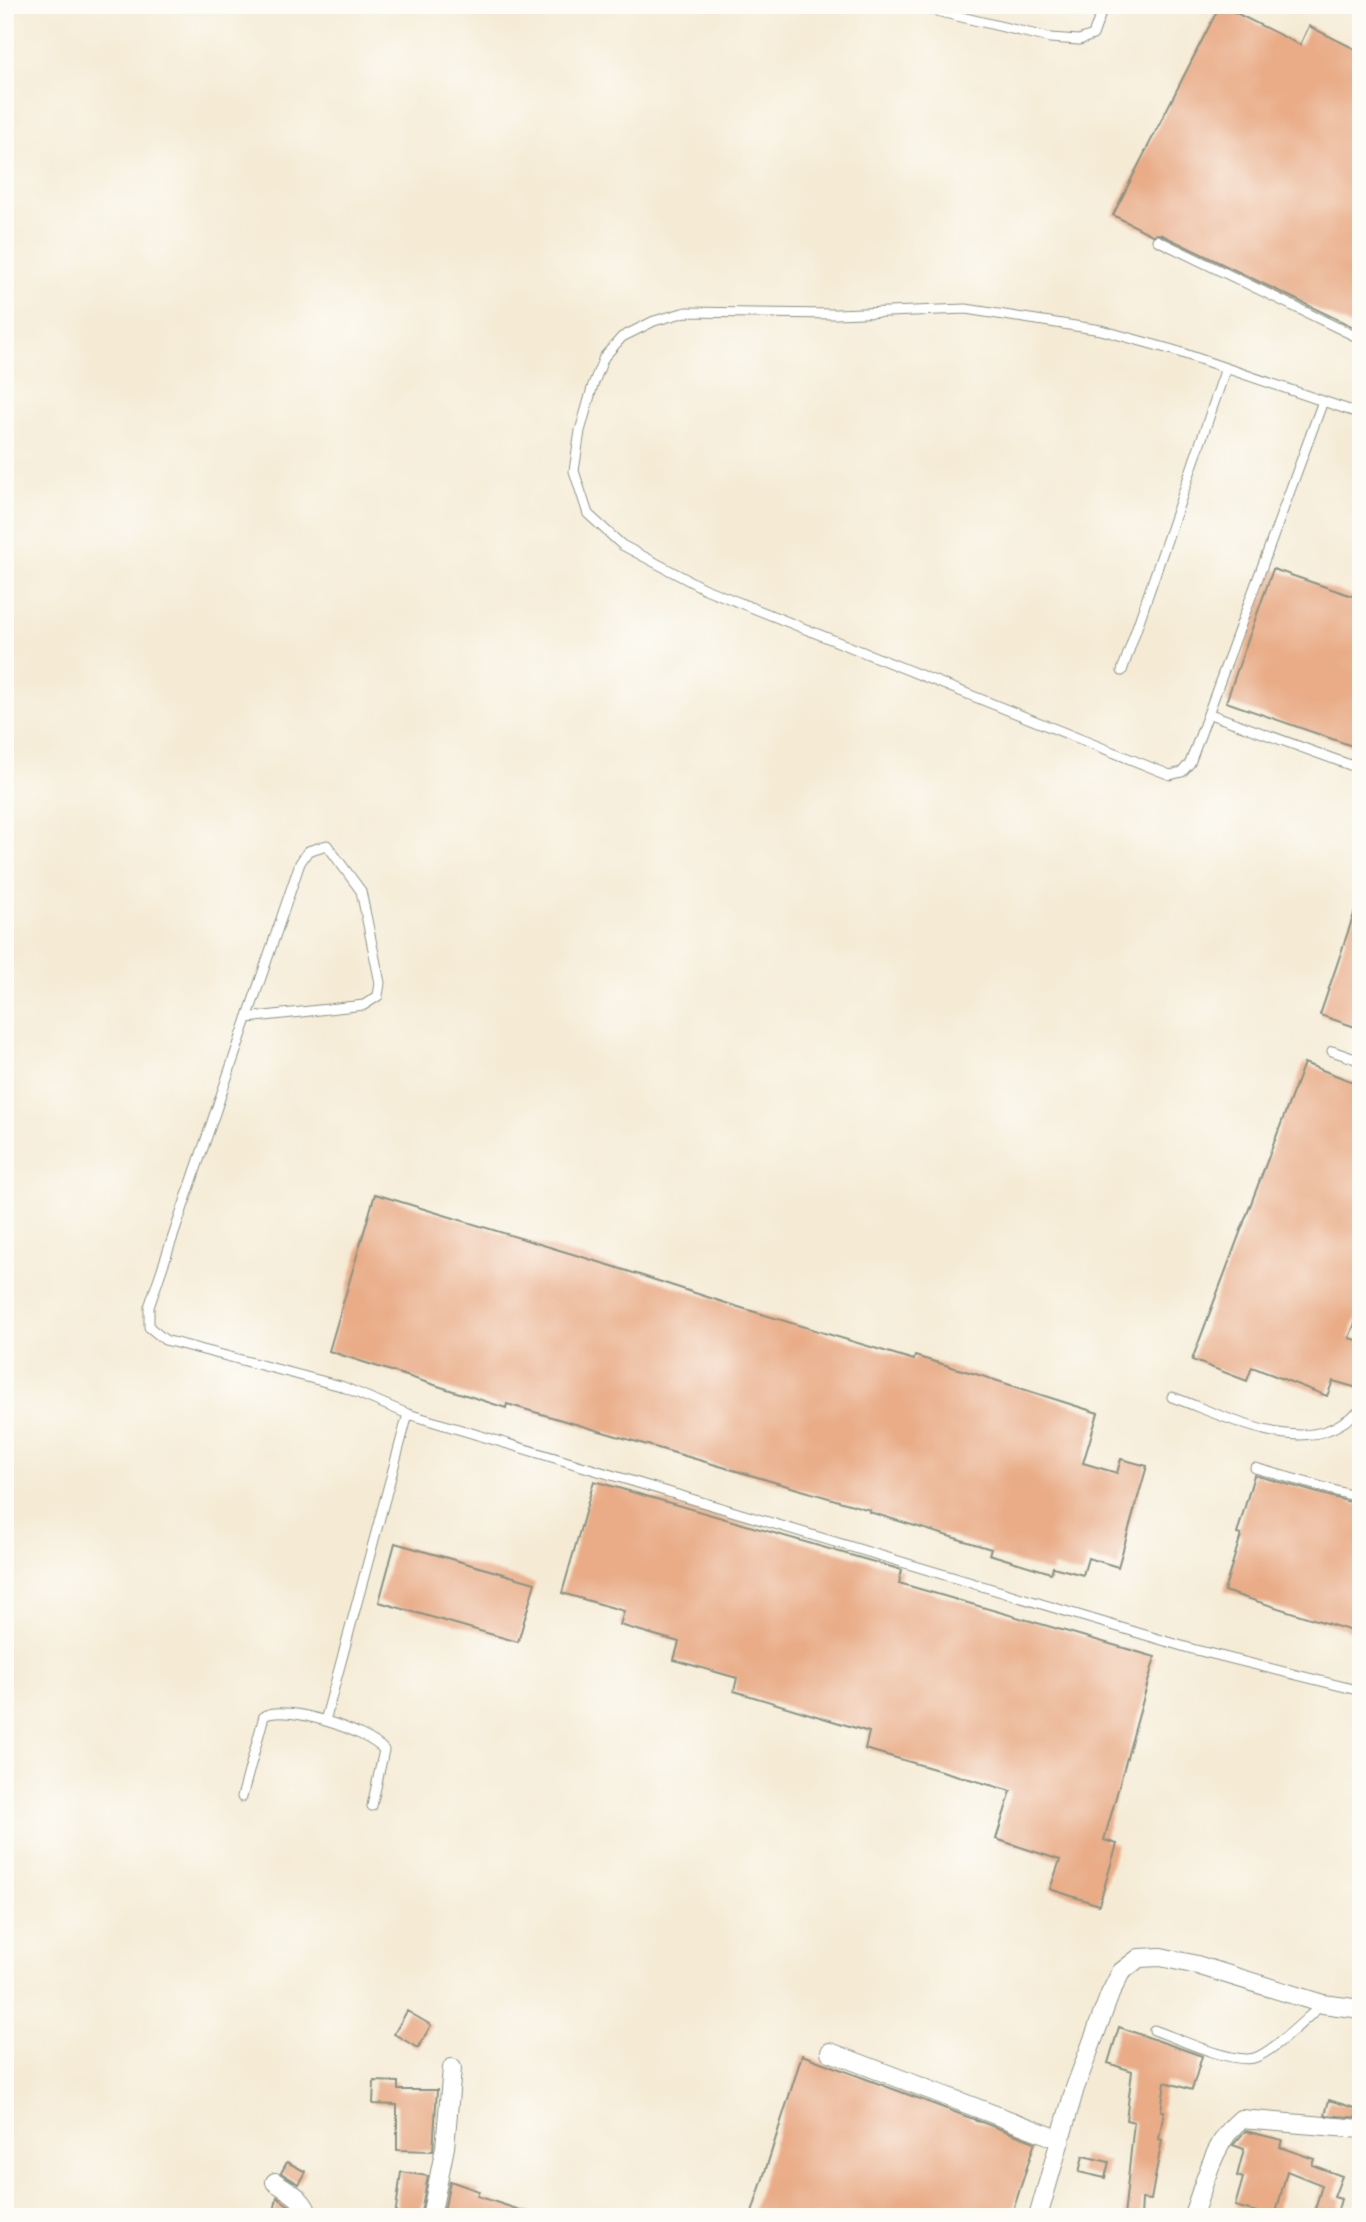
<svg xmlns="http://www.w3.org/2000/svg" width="1366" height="2222" viewBox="0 0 1366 2222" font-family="Sriracha,sans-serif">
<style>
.building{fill:#e9ac87}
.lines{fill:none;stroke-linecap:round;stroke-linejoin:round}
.lane-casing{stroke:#8a9484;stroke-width:11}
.street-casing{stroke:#8a9484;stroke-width:20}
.lane{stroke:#fff;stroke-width:9}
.street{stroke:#fff;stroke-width:18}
</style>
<rect width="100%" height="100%" fill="#fdfcf7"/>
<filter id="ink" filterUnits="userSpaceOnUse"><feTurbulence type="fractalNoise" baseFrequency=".0143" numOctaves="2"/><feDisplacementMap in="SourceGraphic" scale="14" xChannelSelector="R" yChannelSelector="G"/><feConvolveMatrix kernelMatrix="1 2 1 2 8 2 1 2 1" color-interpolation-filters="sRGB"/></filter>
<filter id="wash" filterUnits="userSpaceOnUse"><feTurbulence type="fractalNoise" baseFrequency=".00686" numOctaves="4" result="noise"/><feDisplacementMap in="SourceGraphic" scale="28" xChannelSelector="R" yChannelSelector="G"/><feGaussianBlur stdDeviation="1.57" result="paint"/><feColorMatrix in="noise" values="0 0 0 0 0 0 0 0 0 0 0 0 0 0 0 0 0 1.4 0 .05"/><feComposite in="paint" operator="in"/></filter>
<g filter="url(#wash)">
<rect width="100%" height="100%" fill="#f5ebd5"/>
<g id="blocks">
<!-- building -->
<path class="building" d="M 1220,5 L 1300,45 L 1309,26 L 1361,52 L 1361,311 L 1353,327 L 1160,234 L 1152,235 L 1113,215 Z
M 1273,569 L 1361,599 L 1361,749 L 1226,702 Z
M 1358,902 L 1361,902 L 1361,1029 L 1320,1015 Z
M 1304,1063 L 1361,1085 L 1361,1308 L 1349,1338 L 1361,1341 L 1361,1389 L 1333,1381 L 1327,1396 L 1252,1367 L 1247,1381 L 1192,1360 Z
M 375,1194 L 612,1266 L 735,1306 L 914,1360 L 915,1356 L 979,1375 L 1098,1413 L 1083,1463 L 1117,1473 L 1121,1459 L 1147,1466 L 1118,1567 L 1088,1558 L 1083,1575 L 1053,1567 L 1051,1573 L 989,1554 L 991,1549 L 869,1512 L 870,1510 L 507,1404 L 506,1408 L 329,1351 Z
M 1254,1475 L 1361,1505 L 1361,1634 L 1224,1591 L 1241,1535 L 1237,1534 Z
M 594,1481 L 902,1570 L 899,1583 L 1155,1657 L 1104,1840 L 1117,1844 L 1099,1905 L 1050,1889 L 1060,1860 L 996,1839 L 1011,1791 L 865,1749 L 869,1732 L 734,1691 L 737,1678 L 674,1660 L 679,1642 L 620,1625 L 624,1611 L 562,1593 Z
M 395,1543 L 535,1583 L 518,1642 L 379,1602 Z
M 407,2011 L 431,2025 L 418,2048 L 394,2034 Z
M 1119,2027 L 1202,2056 L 1192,2090 L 1165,2082 L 1161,2111 L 1164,2111 L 1159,2139 L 1162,2140 L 1151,2200 L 1142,2199 L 1141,2217 L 1124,2217 L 1134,2122 L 1126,2120 L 1132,2071 L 1108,2063 Z
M 802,2055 L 1035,2142 L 1011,2217 L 764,2217 L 752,2213 Z
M 374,2081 L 398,2082 L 398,2090 L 437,2090 L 433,2151 L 397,2150 L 397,2105 L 373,2104 Z
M 1329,2100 L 1361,2110 L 1361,2118 L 1325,2115 Z
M 1245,2131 L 1282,2140 L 1280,2147 L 1314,2159 L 1312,2165 L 1342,2176 L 1334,2197 L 1341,2199 L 1336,2217 L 1313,2217 L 1322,2185 L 1287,2171 L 1275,2217 L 1235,2206 L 1243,2178 L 1237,2176 L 1244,2149 L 1233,2145 Z
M 1083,2156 L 1109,2162 L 1105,2178 L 1079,2172 Z
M 287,2162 L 306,2172 L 299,2184 L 281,2173 Z
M 401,2172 L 428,2176 L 420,2217 L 395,2217 Z
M 450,2181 L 479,2191 L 477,2196 L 532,2214 L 532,2217 L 443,2217 Z
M 277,2197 L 292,2208 L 297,2217 L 273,2217 Z"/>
</g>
</g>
<g filter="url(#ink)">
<use href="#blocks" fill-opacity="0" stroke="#8a9484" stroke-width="2"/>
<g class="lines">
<defs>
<path id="lane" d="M 911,5 L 1050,38 L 1079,40 L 1093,35 L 1104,5
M 1157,240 L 1361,339
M 1323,401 L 1190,763 L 1182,772 L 1170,775 L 703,588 L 622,545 L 588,514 L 574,471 L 580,431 L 593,385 L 604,357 L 622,337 L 654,321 L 686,312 L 836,314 L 966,309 L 1101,330 L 1173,350 L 1361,414
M 1122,671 L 1226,368
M 1210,714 L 1361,769
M 247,1018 L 364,1005 L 378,996 L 380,983 L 361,891 L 327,845 L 308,851 L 300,863 L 149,1307 L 149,1327 L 165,1340 L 341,1386 L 408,1414 L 1095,1620 L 1192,1649 L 1361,1691
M 1332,1051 L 1361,1061
M 1172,1397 C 1215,1412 1283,1448 1328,1430 C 1340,1426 1351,1417 1361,1410
M 1255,1468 L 1361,1498
M 325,1721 L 408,1414
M 242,1797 L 264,1716 C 285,1703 368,1731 384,1750 L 372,1806
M 1154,2030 C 1177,2038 1232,2064 1254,2058 C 1272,2053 1307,2017 1323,2004"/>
<path id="street" d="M 830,2052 L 1061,2140
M 275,2182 C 289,2191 305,2199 309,2217
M 431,2217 L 445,2147 L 452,2068
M 1038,2217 L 1075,2088 L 1110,1994 L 1121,1972 L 1139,1958 L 1161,1957 L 1197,1965 L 1323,2004 L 1361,2009
M 1192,2217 C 1205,2184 1213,2142 1241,2119 L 1361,2129"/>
</defs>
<!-- lane casing -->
<use href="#lane" class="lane-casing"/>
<!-- street casing -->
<use href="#street" class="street-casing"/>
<!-- lane -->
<use href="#lane" class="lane"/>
<!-- street -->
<use href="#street" class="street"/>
</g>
</g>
<!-- margin -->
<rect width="1366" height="2222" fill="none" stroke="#fdfcf7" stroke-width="28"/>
</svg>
